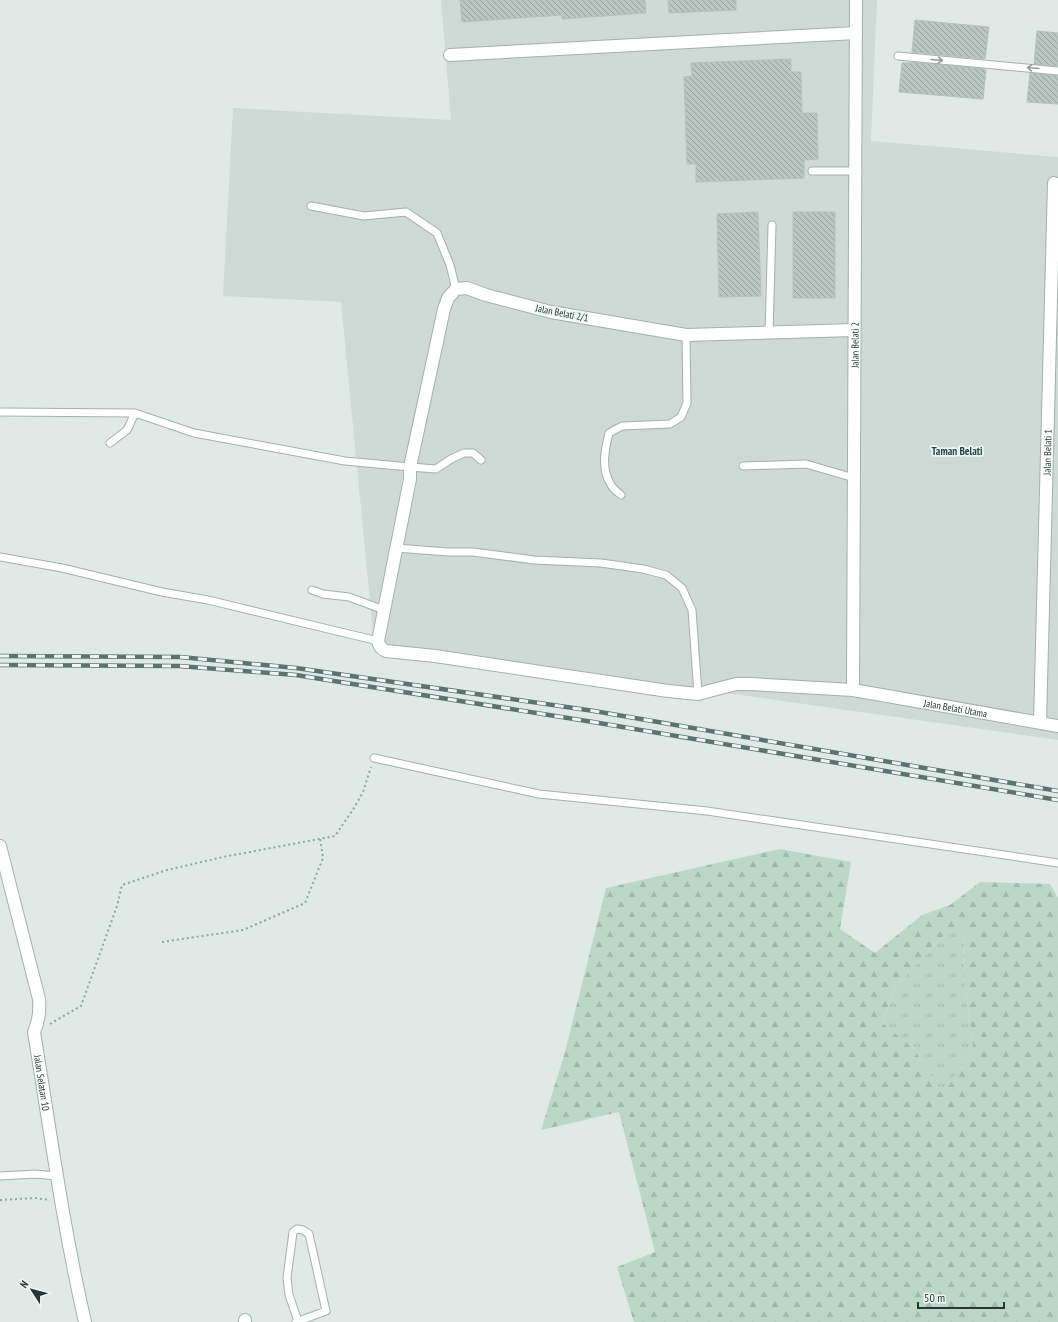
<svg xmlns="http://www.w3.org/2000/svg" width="1058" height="1322" viewBox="0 0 1058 1322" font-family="'PT Sans Narrow',sans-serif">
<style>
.built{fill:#cfd9d5}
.grass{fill:url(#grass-tufts)}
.forest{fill:url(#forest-firs);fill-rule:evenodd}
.building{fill:url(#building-back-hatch);stroke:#b3c2be}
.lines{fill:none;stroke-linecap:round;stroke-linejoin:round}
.service-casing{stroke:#a4b0ad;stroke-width:9}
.minor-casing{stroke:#a4b0ad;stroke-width:14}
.path{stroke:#84a9a2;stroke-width:2;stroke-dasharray:2 3;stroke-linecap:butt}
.service{stroke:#fff;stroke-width:7}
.minor{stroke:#fff;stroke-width:12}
.rail-casing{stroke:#5d7370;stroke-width:4.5}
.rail{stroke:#f0f6f4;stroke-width:3;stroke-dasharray:9;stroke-linecap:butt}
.oneway{stroke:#919c9a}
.labels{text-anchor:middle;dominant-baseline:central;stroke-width:3.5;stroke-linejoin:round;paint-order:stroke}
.street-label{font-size:10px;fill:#233834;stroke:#f0f6f4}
.neighbourhood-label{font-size:11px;font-weight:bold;fill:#214742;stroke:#f0f6f4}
</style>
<defs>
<pattern id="grass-tufts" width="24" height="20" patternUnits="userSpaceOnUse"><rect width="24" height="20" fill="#bbd8c6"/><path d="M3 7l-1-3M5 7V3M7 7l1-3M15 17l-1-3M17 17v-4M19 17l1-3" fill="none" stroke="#a0baab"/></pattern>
<pattern id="forest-firs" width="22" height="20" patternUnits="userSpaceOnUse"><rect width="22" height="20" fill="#bbd8c6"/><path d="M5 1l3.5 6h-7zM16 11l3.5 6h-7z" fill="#a0baab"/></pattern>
<pattern id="building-back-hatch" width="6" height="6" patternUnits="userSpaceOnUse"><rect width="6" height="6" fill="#b9c6c2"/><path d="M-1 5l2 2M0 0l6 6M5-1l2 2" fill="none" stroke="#96a29e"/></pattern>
</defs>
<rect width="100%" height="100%" fill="#e0e9e6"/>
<!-- built -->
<path class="built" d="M 441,0 L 877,0 L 871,141 L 1058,157 L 1058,740 L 374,643 L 341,302 L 223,296 L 233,108 L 451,120 Z"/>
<!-- grass -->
<path class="grass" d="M 965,928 L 964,976 L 973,1048 L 943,1096 L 914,1049 L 882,1024 L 895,987 L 942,937 Z"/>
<!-- forest -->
<path class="forest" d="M 780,849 L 851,862 L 840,929 L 875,953 L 922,915 L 950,905 L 980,882 L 1050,884 L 1058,898 L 1058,1322 L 634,1322 L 617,1267 L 655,1252 L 619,1112 L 541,1130 L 565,1052 L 606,888 ZM 965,929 L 964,976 L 973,1048 L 943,1095 L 914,1049 L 882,1023 L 895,987 L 942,937 Z"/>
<!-- building -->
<path class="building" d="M 460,0 L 645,0 L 646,13 L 562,19 L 562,15 L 462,22 Z
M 668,0 L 736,0 L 736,10 L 669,13 Z
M 915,20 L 989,27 L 985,59 L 912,52 Z
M 1037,31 L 1058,33 L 1058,66 L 1034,64 Z
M 791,59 L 791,72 L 801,72 L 802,113 L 817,113 L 818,159 L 804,160 L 804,178 L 696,182 L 696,164 L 687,164 L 684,77 L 692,76 L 691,63 Z
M 911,62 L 984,69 L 984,70 L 986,70 L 983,99 L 899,92 L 902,63 L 911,63 Z
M 1030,73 L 1058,76 L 1058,104 L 1027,102 Z
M 758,212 L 761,296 L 719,297 L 717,214 Z
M 793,212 L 835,212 L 835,298 L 793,298 Z"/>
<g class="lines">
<defs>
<path id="service" d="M 898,56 L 1058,71
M 812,171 L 855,171
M 311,206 L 364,216 L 406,212 L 437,233 L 450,265 L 456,289
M 769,333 L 772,225
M 0,412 L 135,413 L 194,433 L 345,461 L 410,467 L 436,469 L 451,459 L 464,453 L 473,453 L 481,460
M 110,443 L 127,430 L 135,413
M 743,466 L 806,464 L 854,478
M 621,495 C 617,492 612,488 610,483 C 601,468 605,449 609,433 L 622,426 L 670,424 L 681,417 L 687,403 L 686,335
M 396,548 L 448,552 L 473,552 L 534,560 L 601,563 L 643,569 L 666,575 L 682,588 L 692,610 L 698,694
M 0,557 L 62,568 L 162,592 L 208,600 L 378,641
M 312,590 L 323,594 L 349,597 L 384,610
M 374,758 L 539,794 L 707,811 L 1058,863
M 0,1176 L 35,1174 L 57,1176
M 296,1322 L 326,1311 L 309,1234 L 303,1230 L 297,1229 L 293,1232 L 287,1278 L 289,1295 L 298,1321"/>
<g id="minor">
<path d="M 450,55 L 856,33"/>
<path id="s1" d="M 854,330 L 686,335 L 551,312 L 486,295 L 467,288 L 456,289 L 448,298 L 444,309 L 410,467 L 410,479 L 378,641 C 379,646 381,649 386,651 L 435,656 L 668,691 L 698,694 L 736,684 L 750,684 L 853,690 L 1058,726"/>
<path id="s2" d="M 853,690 L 856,0"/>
<path id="s3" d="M 1040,722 L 1054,183"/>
<path id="s4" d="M 0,846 L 39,999 C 40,1011 39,1021 34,1032 C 50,1129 63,1227 85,1322"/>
<path d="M 245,1320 L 245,1322"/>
</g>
</defs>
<!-- service casing -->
<use href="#service" class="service-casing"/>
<!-- minor casing -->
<use href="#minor" class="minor-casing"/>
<!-- path -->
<path class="path" d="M 162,942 L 243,930 L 305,903 L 323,858 L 320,838
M 50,1024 L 81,1006 L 117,906 L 122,885 L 167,870 L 223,857 L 335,836 L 354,808 L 363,792 L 371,767
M 0,1200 L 35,1198 L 50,1200"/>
<!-- service -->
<use href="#service" class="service"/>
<!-- minor -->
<use href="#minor" class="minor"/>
<defs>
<path id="rail" d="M 0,656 L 180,657 L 296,668 L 594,711 L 1058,791
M 0,665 L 179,666 L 296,675 L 593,722 L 1058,800"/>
</defs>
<!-- rail casing -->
<use href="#rail" class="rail-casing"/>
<!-- rail -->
<use href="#rail" class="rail"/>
</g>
<!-- one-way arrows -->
<defs><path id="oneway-shaft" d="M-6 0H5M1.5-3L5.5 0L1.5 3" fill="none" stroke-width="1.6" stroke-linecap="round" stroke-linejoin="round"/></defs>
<g class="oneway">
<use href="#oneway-shaft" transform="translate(937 60) rotate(5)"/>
<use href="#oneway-shaft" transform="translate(1033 68) rotate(-175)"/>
</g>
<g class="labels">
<!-- street labels -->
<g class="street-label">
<text transform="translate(562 313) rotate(11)">Jalan Belati 2/1</text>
<text stroke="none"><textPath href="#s2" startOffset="345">Jalan Belati 2</textPath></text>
<text stroke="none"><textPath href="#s3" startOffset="270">Jalan Belati 1</textPath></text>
<text stroke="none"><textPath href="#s1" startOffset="1355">Jalan Belati Utama</textPath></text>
<text stroke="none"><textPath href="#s4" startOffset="243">Jalan Selatan 10</textPath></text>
</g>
<!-- neighbourhood labels -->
<g class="neighbourhood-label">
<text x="957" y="451">Taman Belati</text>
</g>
</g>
<!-- north arrow -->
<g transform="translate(32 1290) rotate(306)" stroke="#f0f6f4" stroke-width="3" paint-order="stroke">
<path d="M0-3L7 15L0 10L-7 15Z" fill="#233834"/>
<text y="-6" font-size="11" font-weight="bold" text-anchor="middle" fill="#233834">N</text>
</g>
<!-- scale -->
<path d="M918 1302v6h86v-6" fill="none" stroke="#233834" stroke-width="2"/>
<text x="924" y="1302" font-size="12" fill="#233834" stroke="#f0f6f4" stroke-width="3" paint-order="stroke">50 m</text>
</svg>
